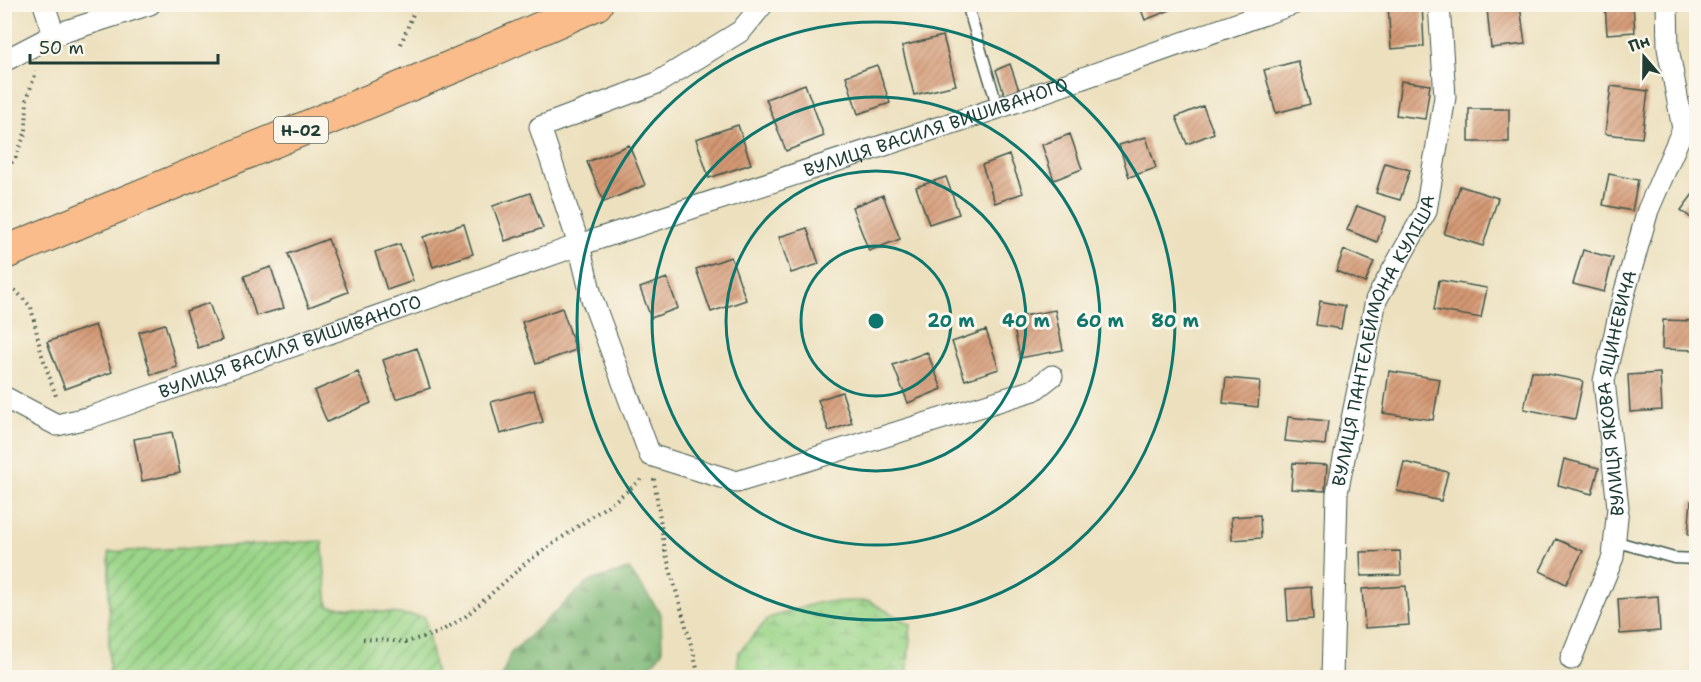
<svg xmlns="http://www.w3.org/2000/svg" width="1701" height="682" viewBox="0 0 1701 682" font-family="'Shantell Sans',sans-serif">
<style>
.forest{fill:url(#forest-firs);stroke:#4e7a54;stroke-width:1.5}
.wetland{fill:url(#wetland-marsh);stroke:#5d895e;stroke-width:1.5}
.garden{fill:url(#garden-furrows);stroke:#5d895e;stroke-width:1.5}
.building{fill:url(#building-hatch)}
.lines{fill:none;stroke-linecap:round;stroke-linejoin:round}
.service-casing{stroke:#3e5549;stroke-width:13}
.minor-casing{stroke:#3e5549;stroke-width:23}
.primary-casing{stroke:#3e5549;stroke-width:35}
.path{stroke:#3e5549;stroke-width:4;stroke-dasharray:1.5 4.5;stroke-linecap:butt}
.service{stroke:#fff;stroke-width:10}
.minor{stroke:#fff;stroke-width:21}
.primary{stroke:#f9bc8a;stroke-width:33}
.ring{fill:none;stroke:#0f766e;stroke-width:3}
.labels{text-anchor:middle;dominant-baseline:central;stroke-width:6;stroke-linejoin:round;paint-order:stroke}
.shield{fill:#fbf7ec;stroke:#61756b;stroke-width:1.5}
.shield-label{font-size:16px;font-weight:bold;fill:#1f3d34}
.street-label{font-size:18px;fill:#1f3d34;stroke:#fbf7ec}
.centre{fill:#0f766e;stroke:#fbf7ec;stroke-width:3}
.ring-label{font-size:18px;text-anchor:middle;font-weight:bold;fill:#0f766e;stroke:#fbf7ec;stroke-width:6;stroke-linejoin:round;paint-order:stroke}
</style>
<defs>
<pattern id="forest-firs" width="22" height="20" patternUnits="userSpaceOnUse" patternTransform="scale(1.5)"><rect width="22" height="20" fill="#7cb675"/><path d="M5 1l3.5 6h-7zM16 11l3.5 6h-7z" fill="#659561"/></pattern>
<pattern id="wetland-marsh" width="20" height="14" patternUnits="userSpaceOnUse" patternTransform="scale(1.5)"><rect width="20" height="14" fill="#9bd589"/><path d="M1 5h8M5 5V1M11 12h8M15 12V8" fill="none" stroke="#7eae71"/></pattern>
<pattern id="garden-furrows" width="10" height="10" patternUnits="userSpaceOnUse" patternTransform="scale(1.5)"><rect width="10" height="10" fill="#9bd589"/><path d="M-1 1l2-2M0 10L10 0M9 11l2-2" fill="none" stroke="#7eae71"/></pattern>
<pattern id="building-hatch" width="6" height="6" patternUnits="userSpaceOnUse" patternTransform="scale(1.5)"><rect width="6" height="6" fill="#d49873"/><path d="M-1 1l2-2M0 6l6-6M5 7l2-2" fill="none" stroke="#ab7d5f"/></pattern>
</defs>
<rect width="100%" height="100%" fill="#fbf7ec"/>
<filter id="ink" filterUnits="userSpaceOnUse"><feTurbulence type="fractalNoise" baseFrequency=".0167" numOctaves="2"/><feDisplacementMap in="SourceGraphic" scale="12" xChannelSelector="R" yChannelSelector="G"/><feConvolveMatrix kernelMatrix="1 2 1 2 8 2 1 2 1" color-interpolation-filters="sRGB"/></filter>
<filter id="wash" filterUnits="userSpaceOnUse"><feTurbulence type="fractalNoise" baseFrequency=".008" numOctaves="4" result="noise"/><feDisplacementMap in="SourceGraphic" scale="24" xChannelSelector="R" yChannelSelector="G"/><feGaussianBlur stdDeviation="1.35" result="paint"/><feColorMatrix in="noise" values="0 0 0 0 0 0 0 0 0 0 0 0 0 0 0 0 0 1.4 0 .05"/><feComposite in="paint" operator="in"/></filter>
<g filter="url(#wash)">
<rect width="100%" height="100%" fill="#ece0be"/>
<!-- forest -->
<path class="forest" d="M 629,569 L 661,614 L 662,652 L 641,677 L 502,677 L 510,654 L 588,582 Z"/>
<!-- wetland -->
<path class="wetland" d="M 869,601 L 911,625 L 907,677 L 736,677 L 739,652 L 769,618 L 820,602 Z"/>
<!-- garden -->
<path class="garden" d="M 322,541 L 328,606 L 425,617 L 436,677 L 109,677 L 109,552 Z"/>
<g id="blocks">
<!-- building -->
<path class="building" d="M 1139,4 L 1168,4 L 1170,10 L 1145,20 Z
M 1388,4 L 1422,4 L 1424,46 L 1391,49 Z
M 1605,4 L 1633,4 L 1635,32 L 1607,34 Z
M 1520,5 L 1525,44 L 1491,48 L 1487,9 Z
M 943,36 L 956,85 L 914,95 L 902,46 Z
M 1298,61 L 1310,104 L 1276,113 L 1264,70 Z
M 1010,64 L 1019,90 L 1005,96 L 996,70 Z
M 877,65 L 890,103 L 858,114 L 846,76 Z
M 1401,81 L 1430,85 L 1425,119 L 1396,115 Z
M 805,84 L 824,136 L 786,151 L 766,99 Z
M 1611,86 L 1648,91 L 1642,138 L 1605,134 Z
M 1203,106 L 1214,133 L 1187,144 L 1176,117 Z
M 1469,109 L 1509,109 L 1509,142 L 1469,142 Z
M 738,125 L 751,164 L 709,178 L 696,139 Z
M 1070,134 L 1082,169 L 1054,180 L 1042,145 Z
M 1146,137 L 1156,168 L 1129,177 L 1119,145 Z
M 629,145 L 645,185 L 604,202 L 587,162 Z
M 1009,155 L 1023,193 L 995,203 L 982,165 Z
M 1385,163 L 1410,170 L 1400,200 L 1376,193 Z
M 1609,174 L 1638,180 L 1632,211 L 1603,205 Z
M 946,177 L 959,214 L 929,224 L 916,187 Z
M 1460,186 L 1498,198 L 1483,246 L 1444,234 Z
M 1696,190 L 1696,222 L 1681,210 Z
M 530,193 L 543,228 L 505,241 L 493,206 Z
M 883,195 L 900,239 L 869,251 L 852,207 Z
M 1357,206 L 1386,217 L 1377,242 L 1347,230 Z
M 464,224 L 473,254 L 433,267 L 423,237 Z
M 807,228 L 819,264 L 791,273 L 779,237 Z
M 328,239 L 348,292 L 309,307 L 288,254 Z
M 400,244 L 413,281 L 387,290 L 375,252 Z
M 1344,250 L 1374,262 L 1365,283 L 1336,271 Z
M 1583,250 L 1613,258 L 1604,292 L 1573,284 Z
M 731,257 L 746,300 L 711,312 L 696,269 Z
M 271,267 L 284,308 L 256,316 L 244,276 Z
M 667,278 L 678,308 L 651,318 L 640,288 Z
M 1439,280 L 1487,288 L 1481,318 L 1434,310 Z
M 1320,301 L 1345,306 L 1341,329 L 1316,325 Z
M 209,303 L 222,340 L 198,348 L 186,311 Z
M 562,308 L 576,350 L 536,364 L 522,322 Z
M 1055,310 L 1063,350 L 1020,358 L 1012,318 Z
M 1663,320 L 1696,321 L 1696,350 L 1662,349 Z
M 165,324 L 177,367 L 151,375 L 139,332 Z
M 95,325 L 112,372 L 65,389 L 47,342 Z
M 986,330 L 999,369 L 965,380 L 952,342 Z
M 417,348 L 430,388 L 396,399 L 383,360 Z
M 927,352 L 942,389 L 908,403 L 893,365 Z
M 1389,371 L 1440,379 L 1433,420 L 1383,413 Z
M 1532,371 L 1583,381 L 1575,419 L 1524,409 Z
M 358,372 L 371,403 L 327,422 L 314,391 Z
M 1660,373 L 1662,410 L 1630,412 L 1628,375 Z
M 1226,378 L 1260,381 L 1258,407 L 1223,403 Z
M 534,390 L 543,422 L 500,434 L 491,402 Z
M 842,392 L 852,423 L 829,431 L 818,400 Z
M 1288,417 L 1328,421 L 1325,445 L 1285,441 Z
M 172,432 L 180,473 L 142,481 L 134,439 Z
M 1564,459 L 1599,468 L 1592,494 L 1558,485 Z
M 1404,462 L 1448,472 L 1441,501 L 1397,491 Z
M 1293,463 L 1327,465 L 1325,491 L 1291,489 Z
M 1691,501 L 1696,501 L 1696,535 L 1688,534 Z
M 1260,515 L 1261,538 L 1232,540 L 1231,517 Z
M 1556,539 L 1583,551 L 1566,584 L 1540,571 Z
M 1400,551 L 1401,575 L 1361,576 L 1360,552 Z
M 1406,586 L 1409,625 L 1365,628 L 1362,589 Z
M 1311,587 L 1313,619 L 1288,621 L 1286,589 Z
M 1658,596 L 1660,631 L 1620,634 L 1618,599 Z"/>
</g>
</g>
<g filter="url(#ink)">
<use href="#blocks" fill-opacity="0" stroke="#3e5549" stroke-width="1.5"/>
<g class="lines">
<defs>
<path id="service" d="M 967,4 L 998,108
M 1614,541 L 1674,558 L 1696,559"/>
<g id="minor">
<path d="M 44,4 L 54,35"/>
<path d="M 763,4 L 741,31 L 657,83 L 540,127 L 579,245 L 592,299 L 650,455 L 737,482 L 1034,390 L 1052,376"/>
<path d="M 4,61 L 54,35 L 150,4"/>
<path id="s1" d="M 4,397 L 57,425 L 91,417 L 579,245 L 998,108 L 1293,4"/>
<path id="s2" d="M 1571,659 L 1613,557 L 1618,507 L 1604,381 L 1623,298 L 1648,210 L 1683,129 L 1668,48 L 1667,4"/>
<path id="s3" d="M 1332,678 L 1337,493 L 1376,300 L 1426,211 L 1445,97 L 1439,4"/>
</g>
<path id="primary" d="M 4,253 L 464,62 L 596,4"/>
</defs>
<!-- service casing -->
<use href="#service" class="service-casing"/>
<!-- minor casing -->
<use href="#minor" class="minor-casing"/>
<!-- primary casing -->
<use href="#primary" class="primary-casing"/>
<!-- path -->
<path class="path" d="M 401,44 L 417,4
M 4,172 L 16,157 L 26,131 L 27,99 L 36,71
M 15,290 L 31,307 L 41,352 L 57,399
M 654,479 L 665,551 L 694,655 L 699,678
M 363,639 L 406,642 L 438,633 L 465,617 L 527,562 L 617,499 L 640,481 L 642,475"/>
<!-- service -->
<use href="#service" class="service"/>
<!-- minor -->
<use href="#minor" class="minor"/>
<!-- primary -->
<use href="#primary" class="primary"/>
</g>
</g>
<!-- distance rings -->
<g class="ring">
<circle cx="876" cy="321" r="75"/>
<circle cx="876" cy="321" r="150"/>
<circle cx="876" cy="321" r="224"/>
<circle cx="876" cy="321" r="299"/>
</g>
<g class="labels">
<!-- shield labels -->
<rect class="shield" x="274" y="117" width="54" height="26" rx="4.5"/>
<g class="shield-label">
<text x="301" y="130">Н-02</text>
</g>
<!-- street labels -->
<g class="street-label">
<text stroke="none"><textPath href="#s1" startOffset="988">ВУЛИЦЯ ВАСИЛЯ ВИШИВАНОГО</textPath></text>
<text stroke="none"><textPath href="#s3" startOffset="346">ВУЛИЦЯ ПАНТЕЛЕЙМОНА КУЛІША</textPath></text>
<text stroke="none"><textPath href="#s1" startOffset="306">ВУЛИЦЯ ВАСИЛЯ ВИШИВАНОГО</textPath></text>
<text stroke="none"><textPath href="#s2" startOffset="276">ВУЛИЦЯ ЯКОВА ЯЦИНЕВИЧА</textPath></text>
</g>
</g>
<circle cx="876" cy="321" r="9" class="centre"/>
<g class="ring-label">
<text x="951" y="327">20 m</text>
<text x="1026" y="327">40 m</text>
<text x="1100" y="327">60 m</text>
<text x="1175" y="327">80 m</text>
</g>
<!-- margin -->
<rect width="1701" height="682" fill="none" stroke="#fbf7ec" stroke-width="24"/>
<!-- north arrow -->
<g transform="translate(1644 57) rotate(340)" stroke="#fbf7ec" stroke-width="4.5" paint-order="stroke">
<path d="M0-4.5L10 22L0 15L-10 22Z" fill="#1f3d34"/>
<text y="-9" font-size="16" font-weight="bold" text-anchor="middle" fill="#1f3d34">Пн</text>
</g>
<!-- scale -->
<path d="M30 54v9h188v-9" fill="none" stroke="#1f3d34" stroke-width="3"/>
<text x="39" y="54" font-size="18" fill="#1f3d34" stroke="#fbf7ec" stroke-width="4.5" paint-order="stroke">50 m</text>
</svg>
